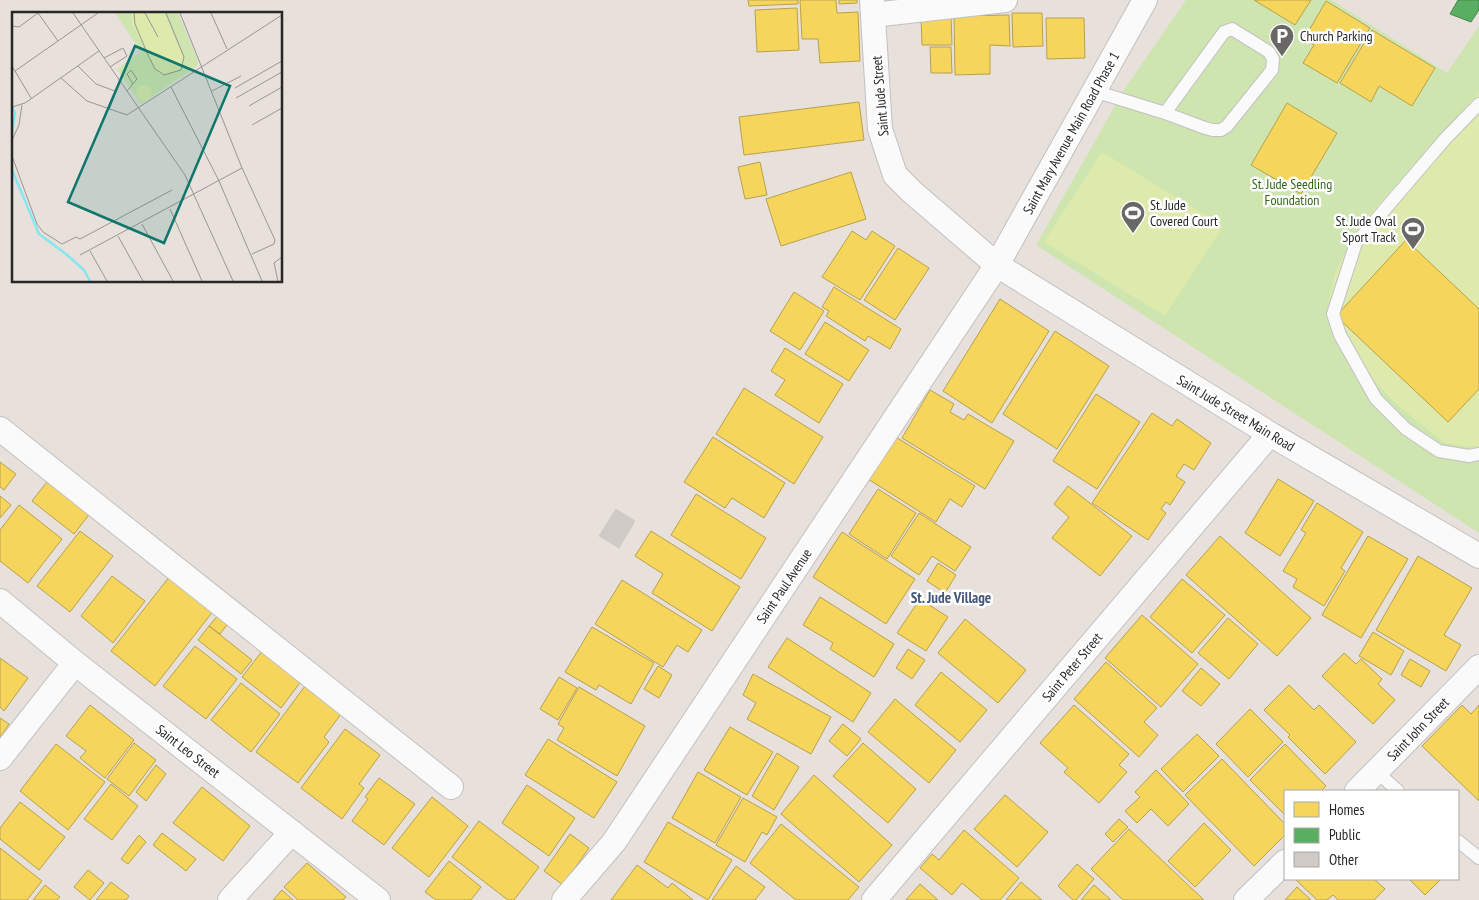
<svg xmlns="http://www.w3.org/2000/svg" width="1479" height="900" viewBox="0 0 1479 900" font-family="'PT Sans Narrow',sans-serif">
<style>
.green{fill:#cee5af}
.pitch{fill:#ddeaac}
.homes{fill:#f6d55c;stroke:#b8a14c}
.public{fill:#5aae61;stroke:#4b8650}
.building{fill:#cfcac6;stroke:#d1ccc7}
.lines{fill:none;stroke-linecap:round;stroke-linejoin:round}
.service-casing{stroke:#c2c1c2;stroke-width:14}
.minor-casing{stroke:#c2c1c2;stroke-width:26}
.service{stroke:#fbfafa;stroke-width:12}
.minor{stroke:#fbfafa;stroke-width:24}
.labels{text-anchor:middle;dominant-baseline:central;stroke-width:5;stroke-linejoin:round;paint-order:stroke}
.poi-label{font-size:14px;fill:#272727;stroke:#fff;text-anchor:start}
.street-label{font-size:14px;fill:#272727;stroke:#fff}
.park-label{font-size:14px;fill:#326911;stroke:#fff}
.neighbourhood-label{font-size:15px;font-weight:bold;fill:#43567b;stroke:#fff}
.inset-river{fill:none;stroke:#86e7f1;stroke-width:2.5}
.inset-road{fill:none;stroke:#9a9693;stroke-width:1}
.view{fill:#0f766e;fill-opacity:0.15;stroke:#0f766e;stroke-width:2.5}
.inset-edge{fill:none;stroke:#272727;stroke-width:2.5}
</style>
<rect width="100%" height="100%" fill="#e7e0db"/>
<!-- green -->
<path class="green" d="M 1186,0 L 1331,0 L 1447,73 L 1479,26 L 1479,533 L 1036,245 L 1124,90 Z"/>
<!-- pitch -->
<path class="pitch" d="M 1479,92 L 1479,446 L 1465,446 L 1445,443 L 1396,404 L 1334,338 L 1330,321 L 1329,299 L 1335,273 L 1358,227 Z
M 1102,152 L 1223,226 L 1165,316 L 1044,242 Z"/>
<!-- homes -->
<path class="homes" d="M 748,0 L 798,0 L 798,4 L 749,6 Z
M 800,0 L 836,0 L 837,13 L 858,12 L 860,61 L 820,63 L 818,39 L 802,39 Z
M 839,0 L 857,0 L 857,3 L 839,4 Z
M 1254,0 L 1311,0 L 1295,25 Z
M 1326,1 L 1370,28 L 1337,83 L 1303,63 L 1314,45 L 1304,39 Z
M 797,8 L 799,50 L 757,52 L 755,10 Z
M 1012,13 L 1042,13 L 1043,46 L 1013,47 Z
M 1009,15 L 1010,46 L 990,45 L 990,74 L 955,75 L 954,16 Z
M 951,16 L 952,45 L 922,45 L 921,17 Z
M 1046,18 L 1084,18 L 1085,58 L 1047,59 Z
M 1372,30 L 1435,68 L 1412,106 L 1379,86 L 1371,102 L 1340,83 Z
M 930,47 L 951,47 L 952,73 L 931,73 Z
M 859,102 L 864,140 L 744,155 L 739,117 Z
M 1287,103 L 1337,133 L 1301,194 L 1251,165 Z
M 760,162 L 767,195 L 745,199 L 738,167 Z
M 851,172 L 866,219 L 781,246 L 766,199 Z
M 852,231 L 866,240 L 872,231 L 895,246 L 860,300 L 822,277 Z
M 1406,240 L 1479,309 L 1479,389 L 1448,422 L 1336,316 Z
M 898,248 L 929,268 L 895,320 L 864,300 Z
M 834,287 L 901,329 L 890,349 L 868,336 L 865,341 L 826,316 L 829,311 L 822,307 Z
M 794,292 L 824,311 L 800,350 L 770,331 Z
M 1000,299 L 1049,331 L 992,423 L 943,391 Z
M 825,322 L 869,350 L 849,381 L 805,354 Z
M 1055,331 L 1109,366 L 1057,449 L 1003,414 Z
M 785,348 L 843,384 L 819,423 L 775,395 L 785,380 L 771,371 Z
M 744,388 L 823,437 L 794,484 L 716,434 Z
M 930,390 L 954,404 L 950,412 L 964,420 L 968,414 L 1014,441 L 985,489 L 902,438 Z
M 1096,394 L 1140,422 L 1097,489 L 1053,461 Z
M 1152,413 L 1172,426 L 1177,419 L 1211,443 L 1194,470 L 1184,464 L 1176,476 L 1185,482 L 1170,505 L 1166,502 L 1161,509 L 1166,513 L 1148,540 L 1092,503 Z
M 894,436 L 975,486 L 962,507 L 950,499 L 936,522 L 868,479 Z
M 713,437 L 785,483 L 764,518 L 732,498 L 725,508 L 684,482 Z
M 0,462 L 16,474 L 4,490 L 0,487 Z
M 54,473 L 95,507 L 74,534 L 32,501 Z
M 1278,479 L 1314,501 L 1280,556 L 1245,533 Z
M 1068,486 L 1132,536 L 1100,576 L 1052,538 L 1069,517 L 1054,504 Z
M 878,489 L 916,513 L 887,559 L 849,534 Z
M 696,494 L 766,538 L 741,579 L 671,535 Z
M 0,496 L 11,505 L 0,518 Z
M 1317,503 L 1363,532 L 1341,568 L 1345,571 L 1324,606 L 1293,587 L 1297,579 L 1283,571 L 1306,533 L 1301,530 Z
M 19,505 L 62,539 L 28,583 L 0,561 L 0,530 Z
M 919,513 L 971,547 L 955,571 L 932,556 L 919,575 L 891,556 Z
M 80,531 L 113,556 L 70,612 L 37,586 Z
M 651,531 L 740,587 L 712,631 L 652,593 L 663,574 L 635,556 Z
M 842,532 L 915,579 L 886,624 L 813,577 Z
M 1220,536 L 1311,618 L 1277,656 L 1186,575 Z
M 1368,536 L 1408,559 L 1361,638 L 1322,615 Z
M 1418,556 L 1472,588 L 1444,635 L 1461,645 L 1446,671 L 1376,630 Z
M 938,563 L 956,575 L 945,593 L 927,581 Z
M 112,576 L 145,601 L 113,643 L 81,616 Z
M 170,576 L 214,610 L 155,686 L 111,651 Z
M 1182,579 L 1225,615 L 1192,653 L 1150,617 Z
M 622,580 L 702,630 L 688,652 L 677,645 L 663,667 L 595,624 Z
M 820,597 L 894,644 L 874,677 L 830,649 L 833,643 L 803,625 Z
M 920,599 L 948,617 L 926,651 L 897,633 Z
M 220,613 L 230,621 L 220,634 L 209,626 Z
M 1142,615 L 1198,664 L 1161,707 L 1105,658 Z
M 1228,618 L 1258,644 L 1229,679 L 1198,653 Z
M 965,619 L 1026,670 L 998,703 L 938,653 Z
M 209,626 L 252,660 L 241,674 L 198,640 Z
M 592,627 L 654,663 L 631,704 L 599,685 L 596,690 L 565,672 Z
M 1373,632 L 1404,651 L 1391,675 L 1359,656 Z
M 787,638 L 871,693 L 853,722 L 768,667 Z
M 195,646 L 237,679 L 206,719 L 163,686 Z
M 266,646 L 305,676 L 281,708 L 242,677 Z
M 908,649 L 925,660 L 912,679 L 896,668 Z
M 1344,653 L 1356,664 L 1361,659 L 1382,679 L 1378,684 L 1395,700 L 1373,724 L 1322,676 Z
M 0,658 L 28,678 L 4,711 L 0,707 Z
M 1410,659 L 1430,671 L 1421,687 L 1401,675 Z
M 1106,662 L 1157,708 L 1144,722 L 1158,735 L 1139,757 L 1074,699 Z
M 658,666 L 672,675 L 659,698 L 644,689 Z
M 1201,668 L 1220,684 L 1201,706 L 1182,691 Z
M 941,672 L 987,710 L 960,742 L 915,705 Z
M 753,674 L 831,717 L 811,754 L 747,719 L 756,703 L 743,695 Z
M 559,677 L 577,688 L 558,720 L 540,709 Z
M 311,678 L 347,706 L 324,737 L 329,742 L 298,783 L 256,752 Z
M 241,683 L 280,714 L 251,752 L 211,720 Z
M 1289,685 L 1314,710 L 1319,705 L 1356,742 L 1325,774 L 1288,737 L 1290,735 L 1264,710 Z
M 579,687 L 645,726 L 617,776 L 557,740 L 564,728 L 558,724 Z
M 895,699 L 956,750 L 929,783 L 868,732 Z
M 90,705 L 134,740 L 105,778 L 80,758 L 86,751 L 66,736 Z
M 1074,705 L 1129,754 L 1119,765 L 1127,772 L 1099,803 L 1064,772 L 1068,768 L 1040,743 Z
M 1462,705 L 1471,714 L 1479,705 L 1479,801 L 1422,746 Z
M 1250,709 L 1283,742 L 1248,777 L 1216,744 Z
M 0,718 L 9,724 L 0,738 Z
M 843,724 L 861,739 L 847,756 L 829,741 Z
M 730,727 L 773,752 L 747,795 L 704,770 Z
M 345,729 L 380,755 L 359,784 L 364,788 L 342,819 L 301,788 Z
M 1197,734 L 1219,756 L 1183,792 L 1161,769 Z
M 548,739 L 617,782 L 594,818 L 525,775 Z
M 134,743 L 156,760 L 129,796 L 107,779 Z
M 863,743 L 916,789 L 888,823 L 833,776 Z
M 56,744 L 105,782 L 68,830 L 20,791 Z
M 1285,744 L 1326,786 L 1321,791 L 1285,791 L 1285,815 L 1250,780 Z
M 777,753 L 799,767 L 774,810 L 752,796 Z
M 1222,759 L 1285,824 L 1285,835 L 1254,866 L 1185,795 Z
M 156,765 L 166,774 L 146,801 L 136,792 Z
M 1156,770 L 1189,804 L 1168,826 L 1151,809 L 1137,823 L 1125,811 L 1140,797 L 1135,792 Z
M 698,772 L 741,797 L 715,843 L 672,818 Z
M 814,775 L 892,845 L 859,882 L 781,814 Z
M 379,778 L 415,804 L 384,845 L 352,821 L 368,799 L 365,797 Z
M 111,784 L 138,806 L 112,840 L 84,819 Z
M 527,785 L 575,818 L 549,856 L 502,823 Z
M 202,787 L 250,826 L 223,861 L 173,823 Z
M 1005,795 L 1048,832 L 1017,867 L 974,829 Z
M 432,797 L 468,826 L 429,877 L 392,848 Z
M 743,798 L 777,817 L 767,835 L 762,832 L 745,862 L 716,845 Z
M 20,802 L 65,837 L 39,870 L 0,839 L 0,828 Z
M 1119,819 L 1128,827 L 1113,842 L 1105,834 Z
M 479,821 L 539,867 L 514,900 L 508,900 L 452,857 Z
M 668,822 L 732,860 L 708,900 L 644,862 Z
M 1204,823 L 1231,850 L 1195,887 L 1168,861 Z
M 781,824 L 859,887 L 848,900 L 796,900 L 750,863 Z
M 1129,829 L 1204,900 L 1123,900 L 1091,869 Z
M 964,830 L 1019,878 L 1000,900 L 982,900 L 962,883 L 952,895 L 920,868 L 932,854 L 939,860 Z
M 162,833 L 196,859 L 186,871 L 153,845 Z
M 570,834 L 589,848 L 563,885 L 544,871 Z
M 139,835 L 146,842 L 128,864 L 121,859 Z
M 0,848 L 42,881 L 27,900 L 0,900 Z
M 449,861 L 481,887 L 471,900 L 436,900 L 425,892 Z
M 307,863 L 346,897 L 343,900 L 298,900 L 284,887 Z
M 1077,864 L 1094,879 L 1076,900 L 1073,900 L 1058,886 Z
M 637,865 L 668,888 L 672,883 L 693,900 L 611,900 Z
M 736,866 L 765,887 L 755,900 L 712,900 Z
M 88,870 L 104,883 L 90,900 L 74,887 Z
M 1295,879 L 1374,879 L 1385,889 L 1374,900 L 1338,900 L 1333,895 L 1327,900 L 1317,900 Z
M 1409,879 L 1441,879 L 1425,895 Z
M 111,882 L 129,896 L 126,900 L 96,900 Z
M 1021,882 L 1042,900 L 1006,900 Z
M 920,884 L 938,900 L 906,900 Z
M 45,885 L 60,897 L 57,900 L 33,900 Z
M 1094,885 L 1111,900 L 1081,900 Z
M 1297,887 L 1311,900 L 1285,900 Z
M 282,890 L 293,900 L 273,900 Z"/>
<!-- public -->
<path class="public" d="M 1458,0 L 1479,0 L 1479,10 L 1471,22 L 1450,14 Z"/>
<!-- building -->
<path class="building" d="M 616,509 L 635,521 L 619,548 L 599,536 Z"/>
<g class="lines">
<defs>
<path id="service" d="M 1094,91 L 1165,113 L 1205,128 L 1213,130 L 1221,130 L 1227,126 L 1272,70 L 1273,59 L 1269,52 L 1232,29 L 1224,32 L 1165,113
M 1479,104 L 1445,139 L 1356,243 L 1333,314 L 1340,335 L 1376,399 L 1406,429 L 1439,451 L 1469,456 L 1479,454
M 1377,772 L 1398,791
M 1458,841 L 1479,858"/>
<path id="minor" d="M 872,0 L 880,129 L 895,175 L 912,192 L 997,265 L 1270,434 L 1479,556
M 873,15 L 1005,0
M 0,429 L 451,787
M 0,601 L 75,663 L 378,900
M 0,758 L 75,663
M 1357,791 L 1479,667
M 230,900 L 292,832
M 564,900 L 614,842 L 997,265 L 1145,0
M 874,900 L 1270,434
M 1246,900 L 1285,862"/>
</defs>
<!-- service casing -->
<use href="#service" class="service-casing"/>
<!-- minor casing -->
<use href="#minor" class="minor-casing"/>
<!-- service -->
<use href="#service" class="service"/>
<!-- minor -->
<use href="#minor" class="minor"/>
</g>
<!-- icons -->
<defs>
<symbol id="parking-pin" viewBox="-11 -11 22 30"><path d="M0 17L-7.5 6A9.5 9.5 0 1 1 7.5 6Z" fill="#6a6866" stroke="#fff"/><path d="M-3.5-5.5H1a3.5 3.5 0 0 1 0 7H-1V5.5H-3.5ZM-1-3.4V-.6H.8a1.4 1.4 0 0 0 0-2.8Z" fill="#fff"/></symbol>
<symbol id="stadium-pin" viewBox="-11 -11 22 30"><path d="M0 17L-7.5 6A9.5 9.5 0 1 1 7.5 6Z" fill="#6a6866" stroke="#fff"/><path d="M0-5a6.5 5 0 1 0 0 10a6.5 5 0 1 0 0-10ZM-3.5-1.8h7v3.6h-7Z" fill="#fff"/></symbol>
</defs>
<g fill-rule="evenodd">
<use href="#parking-pin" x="1268" y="22" width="28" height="38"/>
<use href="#stadium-pin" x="1119" y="199" width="28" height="38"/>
<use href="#stadium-pin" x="1399" y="215" width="28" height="38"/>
</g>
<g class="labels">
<!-- poi labels -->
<g class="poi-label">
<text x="1300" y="36">Church Parking</text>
<text x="1150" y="205">St. Jude<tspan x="1150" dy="16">Covered Court</tspan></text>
<text x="1396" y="221" text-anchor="end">St. Jude Oval<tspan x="1396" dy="16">Sport Track</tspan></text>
</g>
<!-- street labels -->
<g class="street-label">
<text transform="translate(880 96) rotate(-95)">Saint Jude Street</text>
<text transform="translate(1071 133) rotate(-61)">Saint Mary Avenue Main Road Phase 1</text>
<text transform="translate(1236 413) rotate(31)">Saint Jude Street Main Road</text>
<text transform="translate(784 586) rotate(-56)">Saint Paul Avenue</text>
<text transform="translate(1072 667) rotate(-50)">Saint Peter Street</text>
<text transform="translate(1418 729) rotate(-46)">Saint John Street</text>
<text transform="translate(188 751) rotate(38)">Saint Leo Street</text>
</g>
<!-- park labels -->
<g class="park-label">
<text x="1292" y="184">St. Jude Seedling<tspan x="1292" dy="16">Foundation</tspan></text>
</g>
<!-- neighbourhood labels -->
<g class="neighbourhood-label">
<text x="951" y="597">St. Jude Village</text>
</g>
</g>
<!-- overview -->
<g transform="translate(12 12)">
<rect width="270" height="270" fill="#e7e0db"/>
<path d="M 103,1 L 166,1 L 186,49 L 185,54 L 129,92 L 105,57 L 129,40 Z" fill="#cee5af"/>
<path d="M 119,1 L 152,1 L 171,44 L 168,57 L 152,64 L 145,61 L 120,12 ZM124 81a8 8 0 1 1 16 0a8 8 0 1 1-16 0Z" fill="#ddeaac"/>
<path class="inset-river" d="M 0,95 L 3,101 L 0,120M 0,158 L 27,222 L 54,242M 54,242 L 72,258 L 78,269"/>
<path class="inset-road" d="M 26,1 L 46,29M 61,1 L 173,163 L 221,269M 122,1 L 123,12 L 136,43 L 143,57 L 152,63 L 169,58 L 172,45 L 154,1M 133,1 L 146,25M 168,1 L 230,156 L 263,228 L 262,232 L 240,242M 199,1 L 215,37M 0,14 L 7,15 L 26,1M 92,46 L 111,36 L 115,44 L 98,55M 0,54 L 19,86M 66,54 L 84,72 L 103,79M 3,59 L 86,1M 49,66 L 75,89 L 115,103 L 270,3M 159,75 L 207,169 L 250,269M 223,76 L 270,49M 115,79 L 124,68 L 125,67 L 119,58 L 115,62 L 121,72M 200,79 L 229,64M 224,86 L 270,60M 237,94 L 270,75M 0,95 L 13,91 L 87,39M 97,98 L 108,69M 240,113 L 270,96M 0,128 L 7,113 L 10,93M 0,144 L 25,212 L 31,220 L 50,232 L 64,225 L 68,227 L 160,178M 158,197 L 190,269M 130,212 L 161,269M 106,224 L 131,269M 78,239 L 95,269M 68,243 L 230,156M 266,269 L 262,251 L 270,245"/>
<path class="view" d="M 123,34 L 218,74 L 152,231 L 56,190 Z"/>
<rect width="270" height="270" class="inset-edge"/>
</g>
<!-- legend -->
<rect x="1284" y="790" width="175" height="90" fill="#ffffff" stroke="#a9a9a9"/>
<rect x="1294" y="802" width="25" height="15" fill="#f6d55c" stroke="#a9a9a9"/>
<text x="1329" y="815" font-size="15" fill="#272727">Homes</text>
<rect x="1294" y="828" width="25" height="15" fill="#5aae61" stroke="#a9a9a9"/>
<text x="1329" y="840" font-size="15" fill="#272727">Public</text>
<rect x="1294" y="852" width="25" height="15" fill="#cfcac6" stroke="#a9a9a9"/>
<text x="1329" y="865" font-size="15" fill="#272727">Other</text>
</svg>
